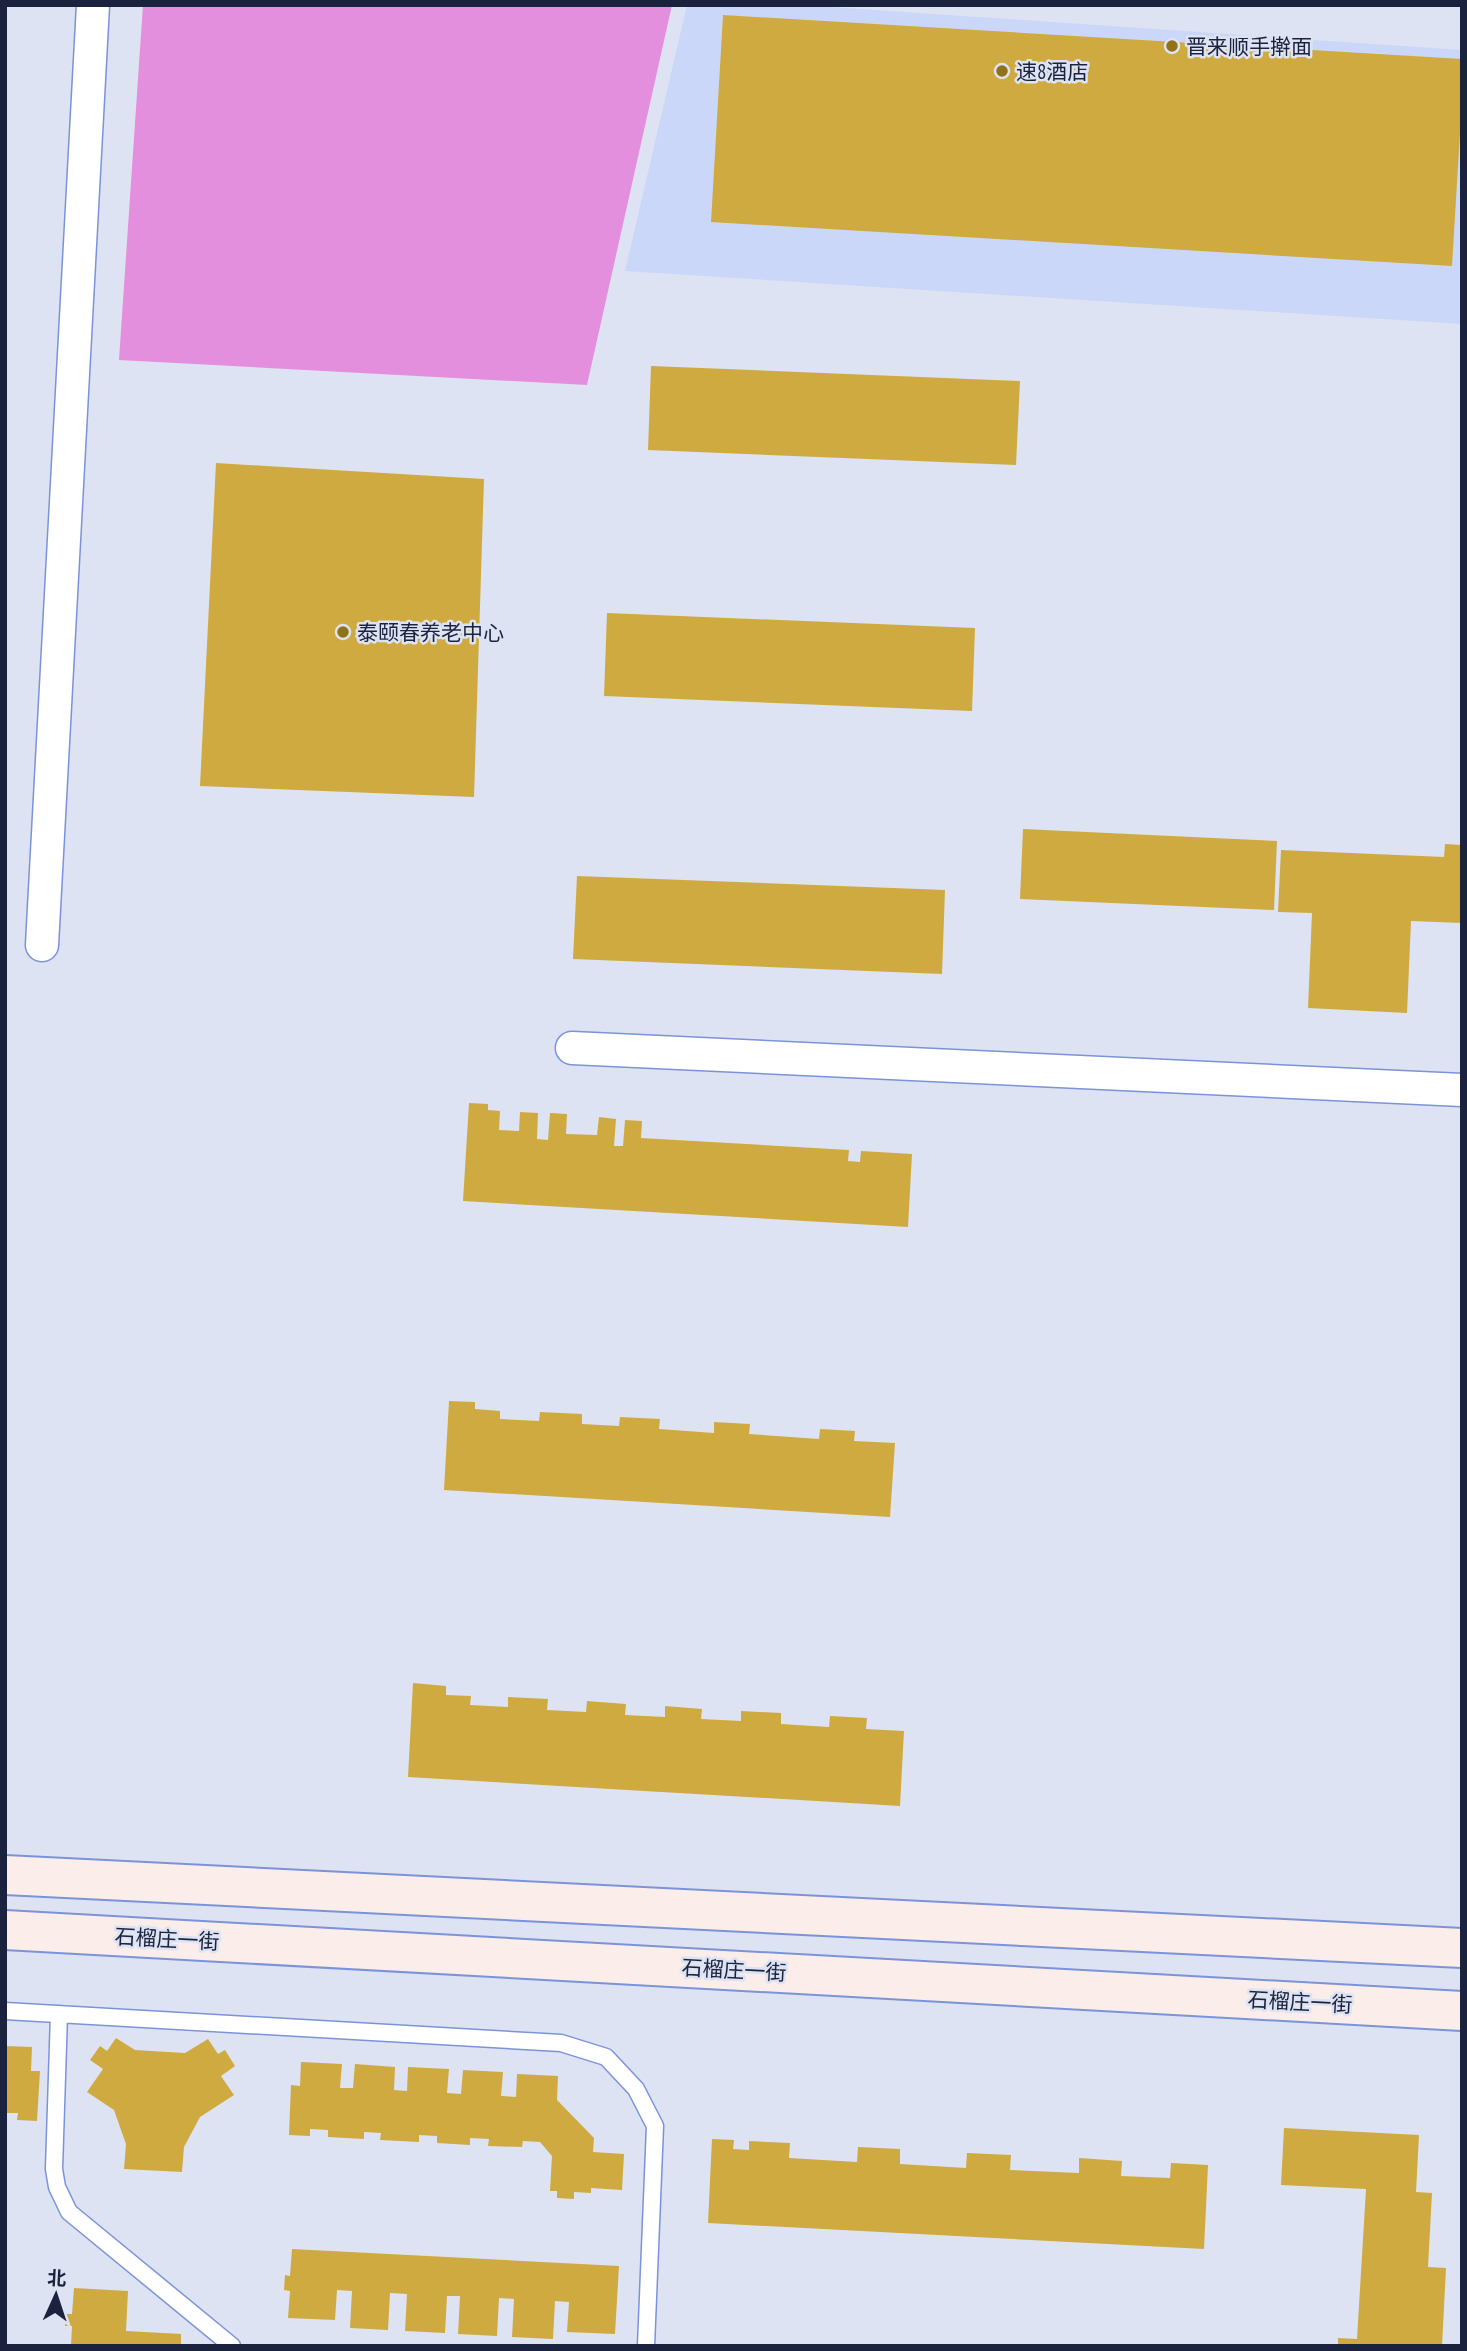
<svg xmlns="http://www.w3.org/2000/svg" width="1467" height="2351" viewBox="0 0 1467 2351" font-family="'PT Sans Narrow','Noto Sans SC',sans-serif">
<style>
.built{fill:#cbd7f8}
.green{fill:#e48ede}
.building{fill:#cfaa41}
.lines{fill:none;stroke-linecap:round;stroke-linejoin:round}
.lane-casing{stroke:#7b93d9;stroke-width:19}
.street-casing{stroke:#7b93d9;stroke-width:35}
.secondary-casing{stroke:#7b93d9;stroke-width:42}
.lane{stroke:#fff;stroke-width:16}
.street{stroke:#fff;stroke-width:32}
.secondary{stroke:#faedea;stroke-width:38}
.poi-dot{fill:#907318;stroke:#dde3f2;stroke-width:2.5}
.labels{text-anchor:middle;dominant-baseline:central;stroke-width:5;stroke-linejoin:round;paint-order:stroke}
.poi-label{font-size:21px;fill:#1a223e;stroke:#dde3f2;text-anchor:start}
.street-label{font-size:21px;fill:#1a223e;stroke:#dde3f2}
</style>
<rect width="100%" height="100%" fill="#dde3f2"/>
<!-- built -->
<path class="built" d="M 687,5 L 802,5 L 1462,50 L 1462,324 L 625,271 Z"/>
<!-- green -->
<path class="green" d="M 143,5 L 672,5 L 587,385 L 119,360 Z"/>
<!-- building -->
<path class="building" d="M 723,15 L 1462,59 L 1462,100 L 1452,266 L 711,222 Z
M 651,366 L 1020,381 L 1016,465 L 648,450 Z
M 216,463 L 484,479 L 474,797 L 200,786 Z
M 607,613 L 975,628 L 972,711 L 604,696 Z
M 1023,829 L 1277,841 L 1274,910 L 1020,899 Z
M 1445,844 L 1462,845 L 1462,923 L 1411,921 L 1407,1013 L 1308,1008 L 1312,913 L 1278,912 L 1281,850 L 1444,857 Z
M 577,876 L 945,890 L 942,974 L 573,959 Z
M 469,1103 L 488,1104 L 488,1110 L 500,1111 L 499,1130 L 519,1131 L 520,1112 L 538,1113 L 537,1139 L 548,1140 L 550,1113 L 567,1114 L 566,1134 L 597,1135 L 599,1117 L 616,1119 L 614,1146 L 623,1146 L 625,1120 L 642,1121 L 641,1138 L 849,1150 L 848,1161 L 860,1162 L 861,1151 L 912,1154 L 908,1227 L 463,1201 Z
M 449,1401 L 475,1402 L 475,1409 L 500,1411 L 500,1419 L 539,1421 L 540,1412 L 582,1414 L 582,1424 L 619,1426 L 620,1417 L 660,1419 L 659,1429 L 714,1433 L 714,1422 L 750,1424 L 749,1434 L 819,1439 L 820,1429 L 855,1431 L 854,1441 L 895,1443 L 890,1517 L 444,1490 Z
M 413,1683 L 446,1686 L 446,1695 L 471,1696 L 470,1705 L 508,1707 L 508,1697 L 548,1699 L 547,1710 L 586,1712 L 587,1701 L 626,1704 L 625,1715 L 665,1717 L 665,1706 L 702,1709 L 701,1719 L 741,1721 L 741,1711 L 781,1713 L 781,1724 L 829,1727 L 830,1716 L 867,1718 L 866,1729 L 904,1731 L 900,1806 L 408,1777 Z
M 116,2038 L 135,2050 L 185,2053 L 208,2039 L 218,2054 L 225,2050 L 235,2066 L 221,2076 L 234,2095 L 200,2117 L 184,2147 L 182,2172 L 124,2169 L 126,2144 L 114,2110 L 87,2092 L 103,2069 L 90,2060 L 100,2046 L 107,2051 Z
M 5,2046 L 32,2047 L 31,2071 L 40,2071 L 37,2121 L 17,2120 L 18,2113 L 5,2113 Z
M 301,2062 L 342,2064 L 340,2088 L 353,2088 L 355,2064 L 395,2067 L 394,2090 L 407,2091 L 408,2067 L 449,2069 L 447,2093 L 461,2094 L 463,2070 L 503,2072 L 501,2096 L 516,2097 L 517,2074 L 558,2076 L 557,2100 L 594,2138 L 593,2152 L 624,2154 L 622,2190 L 591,2188 L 591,2193 L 574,2192 L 574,2199 L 557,2198 L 557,2191 L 550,2191 L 552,2156 L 540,2142 L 523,2141 L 522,2147 L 488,2146 L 489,2139 L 470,2138 L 470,2145 L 437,2143 L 437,2136 L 419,2135 L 419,2142 L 380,2140 L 381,2133 L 364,2132 L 364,2139 L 328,2137 L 328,2130 L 310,2129 L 310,2136 L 289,2135 L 291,2085 L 300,2086 Z
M 1284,2128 L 1419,2135 L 1416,2192 L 1432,2193 L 1428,2267 L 1446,2268 L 1442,2346 L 1338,2346 L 1338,2338 L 1357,2339 L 1366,2189 L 1281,2185 Z
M 712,2139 L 734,2140 L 733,2149 L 749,2150 L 749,2141 L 790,2143 L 789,2158 L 857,2162 L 858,2147 L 900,2149 L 900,2164 L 966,2168 L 967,2153 L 1011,2155 L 1010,2170 L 1079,2173 L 1079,2158 L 1122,2161 L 1121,2176 L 1170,2178 L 1171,2163 L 1208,2165 L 1204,2249 L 708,2223 Z
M 292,2249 L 619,2266 L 615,2334 L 567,2332 L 569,2302 L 555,2301 L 553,2339 L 512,2337 L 514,2299 L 499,2298 L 497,2336 L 458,2334 L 460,2296 L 447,2296 L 445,2333 L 405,2331 L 407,2294 L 390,2293 L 388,2330 L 350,2328 L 352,2291 L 337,2290 L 335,2320 L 288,2318 L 290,2291 L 284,2290 L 285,2275 L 290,2276 Z
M 74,2288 L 128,2291 L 126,2331 L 181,2334 L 181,2346 L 71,2346 L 72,2326 L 65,2326 L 66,2314 L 72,2314 Z"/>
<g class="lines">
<defs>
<path id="lane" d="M 5,2011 L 561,2043 L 606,2057 L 636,2089 L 655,2126 L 646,2346
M 59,2014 L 54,2169 L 57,2187 L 69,2212 L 232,2346"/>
<path id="street" d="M 42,945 L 93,5
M 572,1048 L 1462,1090"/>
<path id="secondary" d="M 5,1875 L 1462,1948
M 5,1930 L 1462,2011"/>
</defs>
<!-- lane casing -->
<use href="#lane" class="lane-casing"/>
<!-- street casing -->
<use href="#street" class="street-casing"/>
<!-- secondary casing -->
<use href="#secondary" class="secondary-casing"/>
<!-- lane -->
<use href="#lane" class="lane"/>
<!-- street -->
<use href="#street" class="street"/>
<!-- secondary -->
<use href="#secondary" class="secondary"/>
</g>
<!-- markers -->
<g class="poi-dot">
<circle cx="1172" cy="46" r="7"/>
<circle cx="1002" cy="71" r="7"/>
<circle cx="343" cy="632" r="7"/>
</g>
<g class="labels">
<!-- poi labels -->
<g class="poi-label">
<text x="1186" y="46">晋来顺手擀面</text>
<text x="1016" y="71">速8酒店</text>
<text x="357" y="632">泰颐春养老中心</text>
</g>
<!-- street labels -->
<g class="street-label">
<text transform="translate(167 1939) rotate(3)">石榴庄一街</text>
<text transform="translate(734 1970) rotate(3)">石榴庄一街</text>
<text transform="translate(1300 2002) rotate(3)">石榴庄一街</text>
</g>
</g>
<!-- border -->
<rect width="1467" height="2351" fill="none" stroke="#1a223e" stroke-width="14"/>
<!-- north arrow -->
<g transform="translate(56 2295) rotate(3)" stroke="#dde3f2" stroke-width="5" paint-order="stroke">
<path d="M0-5L12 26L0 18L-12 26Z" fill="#1a223e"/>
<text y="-10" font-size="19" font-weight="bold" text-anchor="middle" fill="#1a223e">北</text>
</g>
</svg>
